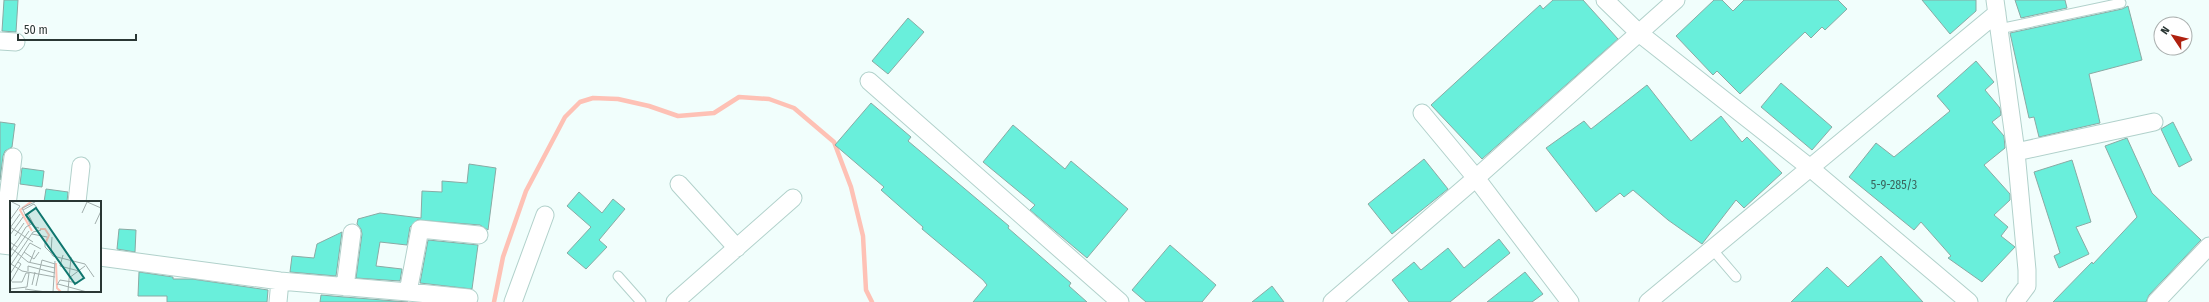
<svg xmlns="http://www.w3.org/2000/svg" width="2209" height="302" viewBox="0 0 2209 302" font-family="'Fira Sans Condensed',sans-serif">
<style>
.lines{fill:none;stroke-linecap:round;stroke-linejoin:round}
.stream{stroke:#fec1b5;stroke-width:4.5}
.building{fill:#69efdb;stroke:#8aaaa4}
.service-casing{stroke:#b1d1cb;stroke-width:11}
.minor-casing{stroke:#b1d1cb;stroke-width:19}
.service{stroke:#fff;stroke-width:9}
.minor{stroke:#fff;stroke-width:17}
.labels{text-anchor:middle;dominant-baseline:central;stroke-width:3;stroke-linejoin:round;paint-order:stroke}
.number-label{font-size:12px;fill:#3a655e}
.inset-river{fill:none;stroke:#fec1b5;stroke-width:2}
.inset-road{fill:none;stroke:#a1aeac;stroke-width:1}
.view{fill:#0f766e;fill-opacity:0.15;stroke:#0f766e;stroke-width:2}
.inset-edge{fill:none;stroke:#2a3734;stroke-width:2}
</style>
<rect width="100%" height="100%" fill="#f1fefc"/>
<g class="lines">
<!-- stream -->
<path class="stream" d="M 494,302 L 503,257 L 526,191 L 565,117 L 580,102 L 593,98 L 618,99 L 649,106 L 678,116 L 714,113 L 739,97 L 769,99 L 794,108 L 834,142 L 851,187 L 863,236 L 866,290 L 872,302"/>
</g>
<!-- building -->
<path class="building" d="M 4,0 L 18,0 L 16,32 L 2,31 Z
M 1553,0 L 1583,0 L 1618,39 L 1482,159 L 1431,105 L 1540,5 L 1543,9 Z
M 1714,0 L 1722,0 L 1733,11 L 1744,0 L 1838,0 L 1847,9 L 1825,30 L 1822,27 L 1811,38 L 1805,32 L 1740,94 L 1717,71 L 1713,75 L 1676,36 Z
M 1922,0 L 1976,0 L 1976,11 L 1950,34 Z
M 2015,0 L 2065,0 L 2067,8 L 2021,18 Z
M 2128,6 L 2142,60 L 2089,74 L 2100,123 L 2039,137 L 2034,117 L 2029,118 L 2010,33 L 2122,9 Z
M 908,18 L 924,32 L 888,74 L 872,61 Z
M 1976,61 L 1994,82 L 1985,90 L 2000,108 L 2001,115 L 1992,122 L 2004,136 L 2005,148 L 1984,165 L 2010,194 L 2010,200 L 1994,215 L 2008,227 L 2001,236 L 2015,247 L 1982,282 L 1948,258 L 1951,256 L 1921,222 L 1914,230 L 1849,177 L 1876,143 L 1894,157 L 1950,111 L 1937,96 Z
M 1781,83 L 1832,127 L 1812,150 L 1761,107 Z
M 1647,85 L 1691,141 L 1721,116 L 1742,142 L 1747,137 L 1782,173 L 1744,208 L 1736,200 L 1702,244 L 1668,220 L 1633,190 L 1624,197 L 1620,193 L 1596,212 L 1546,148 L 1584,121 L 1591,129 Z
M 871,103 L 911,137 L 908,141 L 1009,226 L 1008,228 L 1071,283 L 1069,286 L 1087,302 L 973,302 L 987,285 L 983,280 L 922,229 L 923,227 L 881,190 L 884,187 L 835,145 Z
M 0,122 L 15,124 L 12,147 L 5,151 L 3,156 L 0,180 Z
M 2173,122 L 2192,160 L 2179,167 L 2161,129 Z
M 1013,125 L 1065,169 L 1071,161 L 1128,209 L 1087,258 L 1030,210 L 1035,205 L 983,162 Z
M 2127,138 L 2152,193 L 2201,240 L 2149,295 L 2146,302 L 2053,302 L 2092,262 L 2093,264 L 2137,217 L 2105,146 Z
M 1424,159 L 1448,189 L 1392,234 L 1368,204 Z
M 2072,160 L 2091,222 L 2076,227 L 2089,254 L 2059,268 L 2054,256 L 2060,253 L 2034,172 Z
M 469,164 L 496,168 L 488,230 L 480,225 L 417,220 L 410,227 L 407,245 L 380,242 L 376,266 L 402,269 L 400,281 L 356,278 L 362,234 L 361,229 L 357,224 L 358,219 L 380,213 L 421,218 L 422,191 L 442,192 L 442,181 L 467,183 Z
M 22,168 L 44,171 L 42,187 L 20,184 Z
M 46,189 L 68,192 L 67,202 L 44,202 Z
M 579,192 L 602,213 L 613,199 L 625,209 L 599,240 L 607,247 L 586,269 L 567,253 L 591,227 L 567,206 Z
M 119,229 L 136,230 L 135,252 L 117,249 Z
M 342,232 L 336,276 L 290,272 L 292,256 L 314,258 L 317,244 Z
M 1499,239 L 1510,253 L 1450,302 L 1409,302 L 1392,280 L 1414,262 L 1421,270 L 1448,248 L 1464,268 Z
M 428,240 L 478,245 L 472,289 L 420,283 Z
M 1170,245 L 1216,285 L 1202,302 L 1146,302 L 1132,290 Z
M 1881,256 L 1923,302 L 1791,302 L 1827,267 L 1848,287 Z
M 139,272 L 173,277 L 173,279 L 192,279 L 268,290 L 267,302 L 167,302 L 167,296 L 138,296 Z
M 1525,272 L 1543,294 L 1532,302 L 1487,302 Z
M 1272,286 L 1284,302 L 1252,302 Z
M 321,295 L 344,297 L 408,302 L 320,302 Z"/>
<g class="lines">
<defs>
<path id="service" d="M 1999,29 L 2121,3
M 1712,249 L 1736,277
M 618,276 L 641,302"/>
<path id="minor" d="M 1605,0 L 1639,33 L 1809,167 L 1969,302
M 1995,0 L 2016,152 L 2027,270 L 2027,286 L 2015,302
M 0,41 L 16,42
M 869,81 L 1120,302
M 1422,113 L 1476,178 L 1570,302
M 2016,152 L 2154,122
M 679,184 L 737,248
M 77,202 L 81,166
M 11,246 L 2,245 L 13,157
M 100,257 L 280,281 L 408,292 L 420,229 L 479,235
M 345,287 L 352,233
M 408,292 L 469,298
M 278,302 L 280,281
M 513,302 L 545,215
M 675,302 L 793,198
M 1332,302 L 1476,178 L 1676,0
M 1648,302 L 1997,13
M 2156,302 L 2209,246"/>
</defs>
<!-- service casing -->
<use href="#service" class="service-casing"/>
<!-- minor casing -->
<use href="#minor" class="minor-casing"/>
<!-- service -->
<use href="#service" class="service"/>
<!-- minor -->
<use href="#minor" class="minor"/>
</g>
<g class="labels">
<!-- number labels -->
<g class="number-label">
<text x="1894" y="185">5-9-285/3</text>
</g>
</g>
<!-- overview -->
<g transform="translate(10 201)">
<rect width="91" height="91" fill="#f1fefc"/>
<path class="inset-river" d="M 30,28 L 35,28 L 39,34 L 36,41M 22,30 L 10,9 L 22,0M 46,62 L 47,87 L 51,91"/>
<path class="inset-road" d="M 75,0 L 91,7M 13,9 L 24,3 L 27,7M 21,11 L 18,13 L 25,26 L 29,27M 72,12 L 77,1M 0,19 L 10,5 L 2,1M 20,23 L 12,7 L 25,1M 85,23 L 91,10M 0,26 L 23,41M 0,27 L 10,13M 22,33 L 37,36M 0,34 L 13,16M 5,35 L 14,22M 42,36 L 41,52 L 43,55 L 75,63 L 84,76M 0,41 L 4,44 L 0,51M 35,42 L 35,46 L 41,52M 0,46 L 18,61 L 45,67M 7,46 L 4,44 L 8,39 L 16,26 L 23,22M 14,51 L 24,58 L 29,51M 53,54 L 50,65 L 69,70M 0,57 L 19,30M 20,61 L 25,49M 1,63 L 12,70 L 45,76M 0,65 L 23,31 L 31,29M 18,70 L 18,65 L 45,72M 0,73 L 20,42 L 31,48M 59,77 L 75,65M 0,82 L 11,63 L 8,61M 48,83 L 77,91M 22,84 L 25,71M 47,84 L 50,79 L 68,82M 26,85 L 32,59 L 45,63M 0,88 L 17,86 L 19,72 L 16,72 L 12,81 L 2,81M 15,88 L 36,91M 58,90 L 61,56M 43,91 L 45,60"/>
<path class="view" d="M 26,7 L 74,77 L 65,83 L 16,14 Z"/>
<rect width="91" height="91" class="inset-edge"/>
</g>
<!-- north arrow -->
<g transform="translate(2173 36) rotate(305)"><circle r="19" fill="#ffffff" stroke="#aaafae"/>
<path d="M0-3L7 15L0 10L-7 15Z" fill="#af210f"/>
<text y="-6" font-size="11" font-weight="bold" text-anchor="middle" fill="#2a3734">N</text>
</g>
<!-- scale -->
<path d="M18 34v6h118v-6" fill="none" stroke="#2a3734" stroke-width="2"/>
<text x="24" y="34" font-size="12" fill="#2a3734" stroke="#ffffff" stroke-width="3" paint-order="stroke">50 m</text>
</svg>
